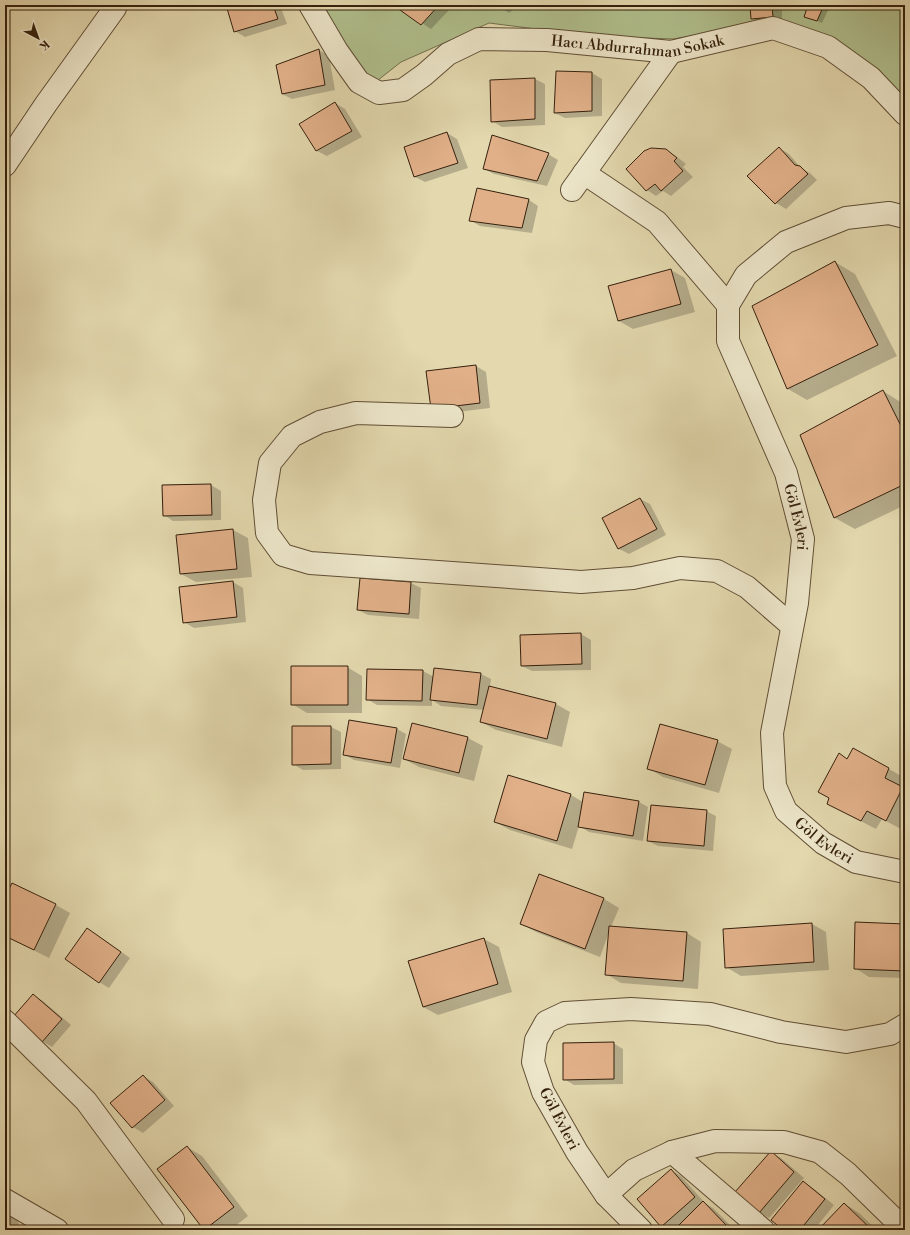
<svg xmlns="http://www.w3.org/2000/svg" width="910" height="1235" viewBox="0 0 910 1235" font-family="'Libre Bodoni',serif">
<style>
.green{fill:#b0bf8d;stroke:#72704d}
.shadow{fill:#0003}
.building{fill:#e1b089;stroke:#35200d}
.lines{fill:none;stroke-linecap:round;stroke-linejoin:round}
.minor-casing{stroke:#604e35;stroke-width:24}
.minor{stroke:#ede6ca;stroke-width:22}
.labels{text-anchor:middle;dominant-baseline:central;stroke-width:3;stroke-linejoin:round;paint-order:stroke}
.street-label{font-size:15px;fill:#35200d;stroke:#ede6ca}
</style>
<rect width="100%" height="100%" fill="#e3d8ae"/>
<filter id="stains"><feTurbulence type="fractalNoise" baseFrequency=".005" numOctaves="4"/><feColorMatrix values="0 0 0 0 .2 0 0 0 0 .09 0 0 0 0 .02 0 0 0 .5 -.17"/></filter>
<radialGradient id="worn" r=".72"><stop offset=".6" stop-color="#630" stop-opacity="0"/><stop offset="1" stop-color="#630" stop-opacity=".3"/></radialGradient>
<!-- green -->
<path class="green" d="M 314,5 L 905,5 L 905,107 L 831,42 L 744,27 L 673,39 L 591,36 L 489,23 L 401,62 L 373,84 Z"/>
<!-- shadow -->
<path class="shadow" d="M 227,5 L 280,5 L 287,24 L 245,37 L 235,31 Z
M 395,5 L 449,5 L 452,7 L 431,29 Z
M 497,5 L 519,5 L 509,13 Z
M 751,5 L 782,5 L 782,22 L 762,24 L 752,18 Z
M 809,5 L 828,5 L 830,6 L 822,23 L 805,16 Z
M 319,50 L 329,56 L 335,90 L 292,99 L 282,94 Z
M 592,73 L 602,79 L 602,116 L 565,118 L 555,113 Z
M 535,79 L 545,84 L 545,125 L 502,127 L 492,121 Z
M 335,103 L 345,109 L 362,137 L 327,156 L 317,151 L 300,125 Z
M 447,133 L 457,139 L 468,168 L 425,182 L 415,177 Z
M 493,137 L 548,154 L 558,160 L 547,186 L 494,174 L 484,169 Z
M 779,148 L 789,154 L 801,168 L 810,173 L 817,180 L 786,209 L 776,203 Z
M 665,150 L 676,156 L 686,164 L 683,167 L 693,177 L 671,196 L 663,191 L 656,196 L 647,190 Z
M 529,200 L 538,206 L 532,233 L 480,226 L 470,220 Z
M 835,262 L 855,274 L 897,356 L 807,400 L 788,389 Z
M 671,270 L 685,278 L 695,312 L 633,329 L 619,321 Z
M 476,366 L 486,372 L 490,408 L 441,414 Z
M 883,391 L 902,403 L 905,408 L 905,505 L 855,529 L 835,518 L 801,435 Z
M 211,485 L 221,491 L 221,520 L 173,521 L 164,515 Z
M 640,499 L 650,504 L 666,535 L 629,554 L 619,549 L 603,518 Z
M 233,530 L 248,538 L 252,577 L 196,582 L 181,574 L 177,535 Z
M 361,579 L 411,583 L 421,588 L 419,619 L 368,615 L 358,610 Z
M 233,582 L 243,588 L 246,622 L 194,628 L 184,622 Z
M 581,634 L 591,640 L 591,670 L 532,671 L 522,666 Z
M 347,667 L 362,676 L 362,713 L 307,713 L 292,704 Z
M 423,671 L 434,677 L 481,674 L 491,679 L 490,687 L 556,704 L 570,712 L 562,747 L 496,730 L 481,722 L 484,710 L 441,706 L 432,700 L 432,706 L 377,705 L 367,699 Z
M 412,724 L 468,738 L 483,746 L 474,781 L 419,767 L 404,759 Z
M 331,727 L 341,732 L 341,769 L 303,770 L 293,764 Z
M 397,729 L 406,734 L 400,768 L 354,760 L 345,755 Z
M 717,741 L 732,749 L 719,793 L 663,777 L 648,768 Z
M 854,749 L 903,777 L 900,786 L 905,789 L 905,821 L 901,829 L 882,819 L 876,829 L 828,804 L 848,760 Z
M 509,776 L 571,795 L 583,802 L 639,802 L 648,807 L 643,841 L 589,832 L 579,826 L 572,849 L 510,830 L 495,822 Z
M 706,811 L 716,816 L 713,851 L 658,846 L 648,841 Z
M 540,875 L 604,899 L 619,908 L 611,927 L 687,933 L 701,942 L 698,989 L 621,983 L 606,974 L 609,932 L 600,957 L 536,932 L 521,924 Z
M 12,884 L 56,905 L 70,913 L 49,958 L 5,936 L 5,899 Z
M 812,924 L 826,932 L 829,970 L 741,976 L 726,967 Z
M 905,925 L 905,978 L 869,977 L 855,968 Z
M 87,929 L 97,935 L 130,958 L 109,988 L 99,982 Z
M 484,939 L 499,947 L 512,992 L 438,1015 L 423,1007 Z
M 33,995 L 43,1001 L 71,1025 L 52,1047 L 42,1041 Z
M 613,1043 L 623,1049 L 623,1084 L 574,1085 L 564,1079 Z
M 143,1076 L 153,1082 L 174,1106 L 143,1133 L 133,1127 Z
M 187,1147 L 202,1156 L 248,1216 L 230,1230 L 205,1229 Z
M 771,1153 L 781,1158 L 804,1178 L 769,1218 L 759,1212 Z
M 671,1170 L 681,1176 L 705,1203 L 713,1208 L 734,1229 L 737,1230 L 668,1230 L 662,1227 L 638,1199 Z
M 803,1182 L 813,1188 L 834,1205 L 814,1230 L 784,1230 Z
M 845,1204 L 859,1213 L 877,1230 L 819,1230 Z
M 5,1207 L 18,1215 L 19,1230 L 5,1230 Z"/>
<!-- building -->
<path class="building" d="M 226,5 L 273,5 L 278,19 L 234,32 Z
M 393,5 L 439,5 L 421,25 Z
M 750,5 L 772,5 L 773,17 L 751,19 Z
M 808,5 L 824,5 L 817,21 L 804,17 Z
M 319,49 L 325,85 L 282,94 L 276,65 Z
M 556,71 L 592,72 L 592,111 L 554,113 Z
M 535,78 L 535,119 L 491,122 L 490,80 Z
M 335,102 L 352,131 L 316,151 L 299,124 Z
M 447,132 L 458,163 L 414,177 L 404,147 Z
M 492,135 L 549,153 L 537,181 L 483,169 Z
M 779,147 L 795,165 L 800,166 L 808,174 L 775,204 L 747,176 Z
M 651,148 L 666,149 L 677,158 L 674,161 L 683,171 L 661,191 L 655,184 L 646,191 L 626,169 L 644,151 Z
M 477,188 L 529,199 L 522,228 L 469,221 Z
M 835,261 L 878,345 L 787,389 L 752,306 Z
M 671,269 L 681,304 L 618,321 L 608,286 Z
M 476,365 L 480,403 L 431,409 L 426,371 Z
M 883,390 L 905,434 L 905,484 L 834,518 L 800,435 Z
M 211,484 L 212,515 L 163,516 L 162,485 Z
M 640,498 L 657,529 L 618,549 L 602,518 Z
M 233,529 L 237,569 L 180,574 L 176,535 Z
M 360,578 L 411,582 L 409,614 L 357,610 Z
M 233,581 L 237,617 L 183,623 L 179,587 Z
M 581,633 L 582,664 L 521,666 L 520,635 Z
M 291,666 L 348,666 L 348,705 L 291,705 Z
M 434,668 L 481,673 L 477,705 L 430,700 Z
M 367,669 L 423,670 L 422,701 L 366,700 Z
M 489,686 L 556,703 L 547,739 L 480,722 Z
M 349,720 L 397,728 L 391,763 L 343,755 Z
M 412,723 L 468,737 L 459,773 L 403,759 Z
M 660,724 L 718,740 L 705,785 L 647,769 Z
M 292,726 L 331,726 L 331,764 L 292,765 Z
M 853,748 L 889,768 L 885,778 L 903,787 L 886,821 L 867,811 L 861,821 L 827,804 L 829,798 L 818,792 L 839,753 L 847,759 Z
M 508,775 L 571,794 L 557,841 L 494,822 Z
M 584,792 L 639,801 L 633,836 L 578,827 Z
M 651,805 L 707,810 L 704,846 L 647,841 Z
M 539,874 L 604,898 L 585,949 L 520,924 Z
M 12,883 L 56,904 L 34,950 L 5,936 L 5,897 Z
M 855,922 L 905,924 L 905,971 L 854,969 Z
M 812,923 L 814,962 L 725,968 L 723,929 Z
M 609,926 L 687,932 L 683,981 L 605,975 Z
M 87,928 L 121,952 L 99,983 L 65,959 Z
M 484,938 L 498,984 L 423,1007 L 408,961 Z
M 33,994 L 62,1019 L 42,1042 L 13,1017 Z
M 614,1042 L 614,1079 L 563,1080 L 563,1043 Z
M 143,1075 L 165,1100 L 132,1128 L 110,1103 Z
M 187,1146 L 234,1207 L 204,1230 L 157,1169 Z
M 771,1151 L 794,1172 L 759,1213 L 735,1192 Z
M 671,1169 L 695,1197 L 661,1227 L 637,1199 Z
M 803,1181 L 825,1199 L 800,1230 L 783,1230 L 771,1220 Z
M 703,1201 L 726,1225 L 721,1230 L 674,1230 Z
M 844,1203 L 872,1230 L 818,1230 Z"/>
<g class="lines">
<defs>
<g id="minor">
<path id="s1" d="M 310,5 L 337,51 L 359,82 L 379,93 L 403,90 L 424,75 L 448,54 L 479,39 L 547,40 L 671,52 L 773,28 L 828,47 L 871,78 L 905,114"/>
<path d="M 5,165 L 46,104 L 115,8 L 116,5"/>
<path d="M 584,173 L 657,222 L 728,305"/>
<path d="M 572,190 L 671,52"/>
<path id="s2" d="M 905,217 L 889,213 L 846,218 L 786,242 L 746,275 L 728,305 L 728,341 L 786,473 L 803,539 L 797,603 L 772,733 L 775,786 L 786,811 L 823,843 L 856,862 L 905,872"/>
<path d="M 452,416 L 356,413 L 320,422 L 292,436 L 270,463 L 264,500 L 267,533 L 283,555 L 310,563 L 581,582 L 633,578 L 680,568 L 717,571 L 747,587 L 792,626"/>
<path d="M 5,1021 L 86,1101 L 173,1219"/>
<path d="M 672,1152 L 763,1230"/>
<path d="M 606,1195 L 634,1170 L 672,1152 L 715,1141 L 784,1142 L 820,1152 L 848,1174 L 892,1217 L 905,1226"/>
<path d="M 5,1200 L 57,1230"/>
<path d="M 641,1230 L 606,1195 L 577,1152 L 543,1092 L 533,1062 L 536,1040 L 546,1022 L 565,1013 L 631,1009 L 710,1014 L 781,1032 L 846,1042 L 890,1034 L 905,1025"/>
</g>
</defs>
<!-- minor casing -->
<use href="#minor" class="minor-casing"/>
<!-- minor -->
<use href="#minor" class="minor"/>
</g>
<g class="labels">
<!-- street labels -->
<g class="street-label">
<text stroke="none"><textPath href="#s1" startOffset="390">Hacı Abdurrahman Sokak</textPath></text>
<text stroke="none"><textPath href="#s2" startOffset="437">Göl Evleri</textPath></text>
<text stroke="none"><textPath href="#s2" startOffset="785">Göl Evleri</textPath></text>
<text transform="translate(559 1119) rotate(62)">Göl Evleri</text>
</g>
</g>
<!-- margin -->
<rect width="910" height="1235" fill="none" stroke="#e3d8ae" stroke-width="20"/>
<rect x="6" y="6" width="898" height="1223" fill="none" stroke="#35200d" stroke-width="2"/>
<rect x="10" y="10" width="890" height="1215" fill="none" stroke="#35200d"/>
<!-- north arrow -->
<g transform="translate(38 38) rotate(139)" stroke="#ede6ca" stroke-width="3" paint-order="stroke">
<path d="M0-3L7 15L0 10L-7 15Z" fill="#35200d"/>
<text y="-6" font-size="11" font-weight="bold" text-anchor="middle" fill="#35200d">K</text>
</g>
<rect width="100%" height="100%" filter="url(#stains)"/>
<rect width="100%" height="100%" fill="url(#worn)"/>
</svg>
